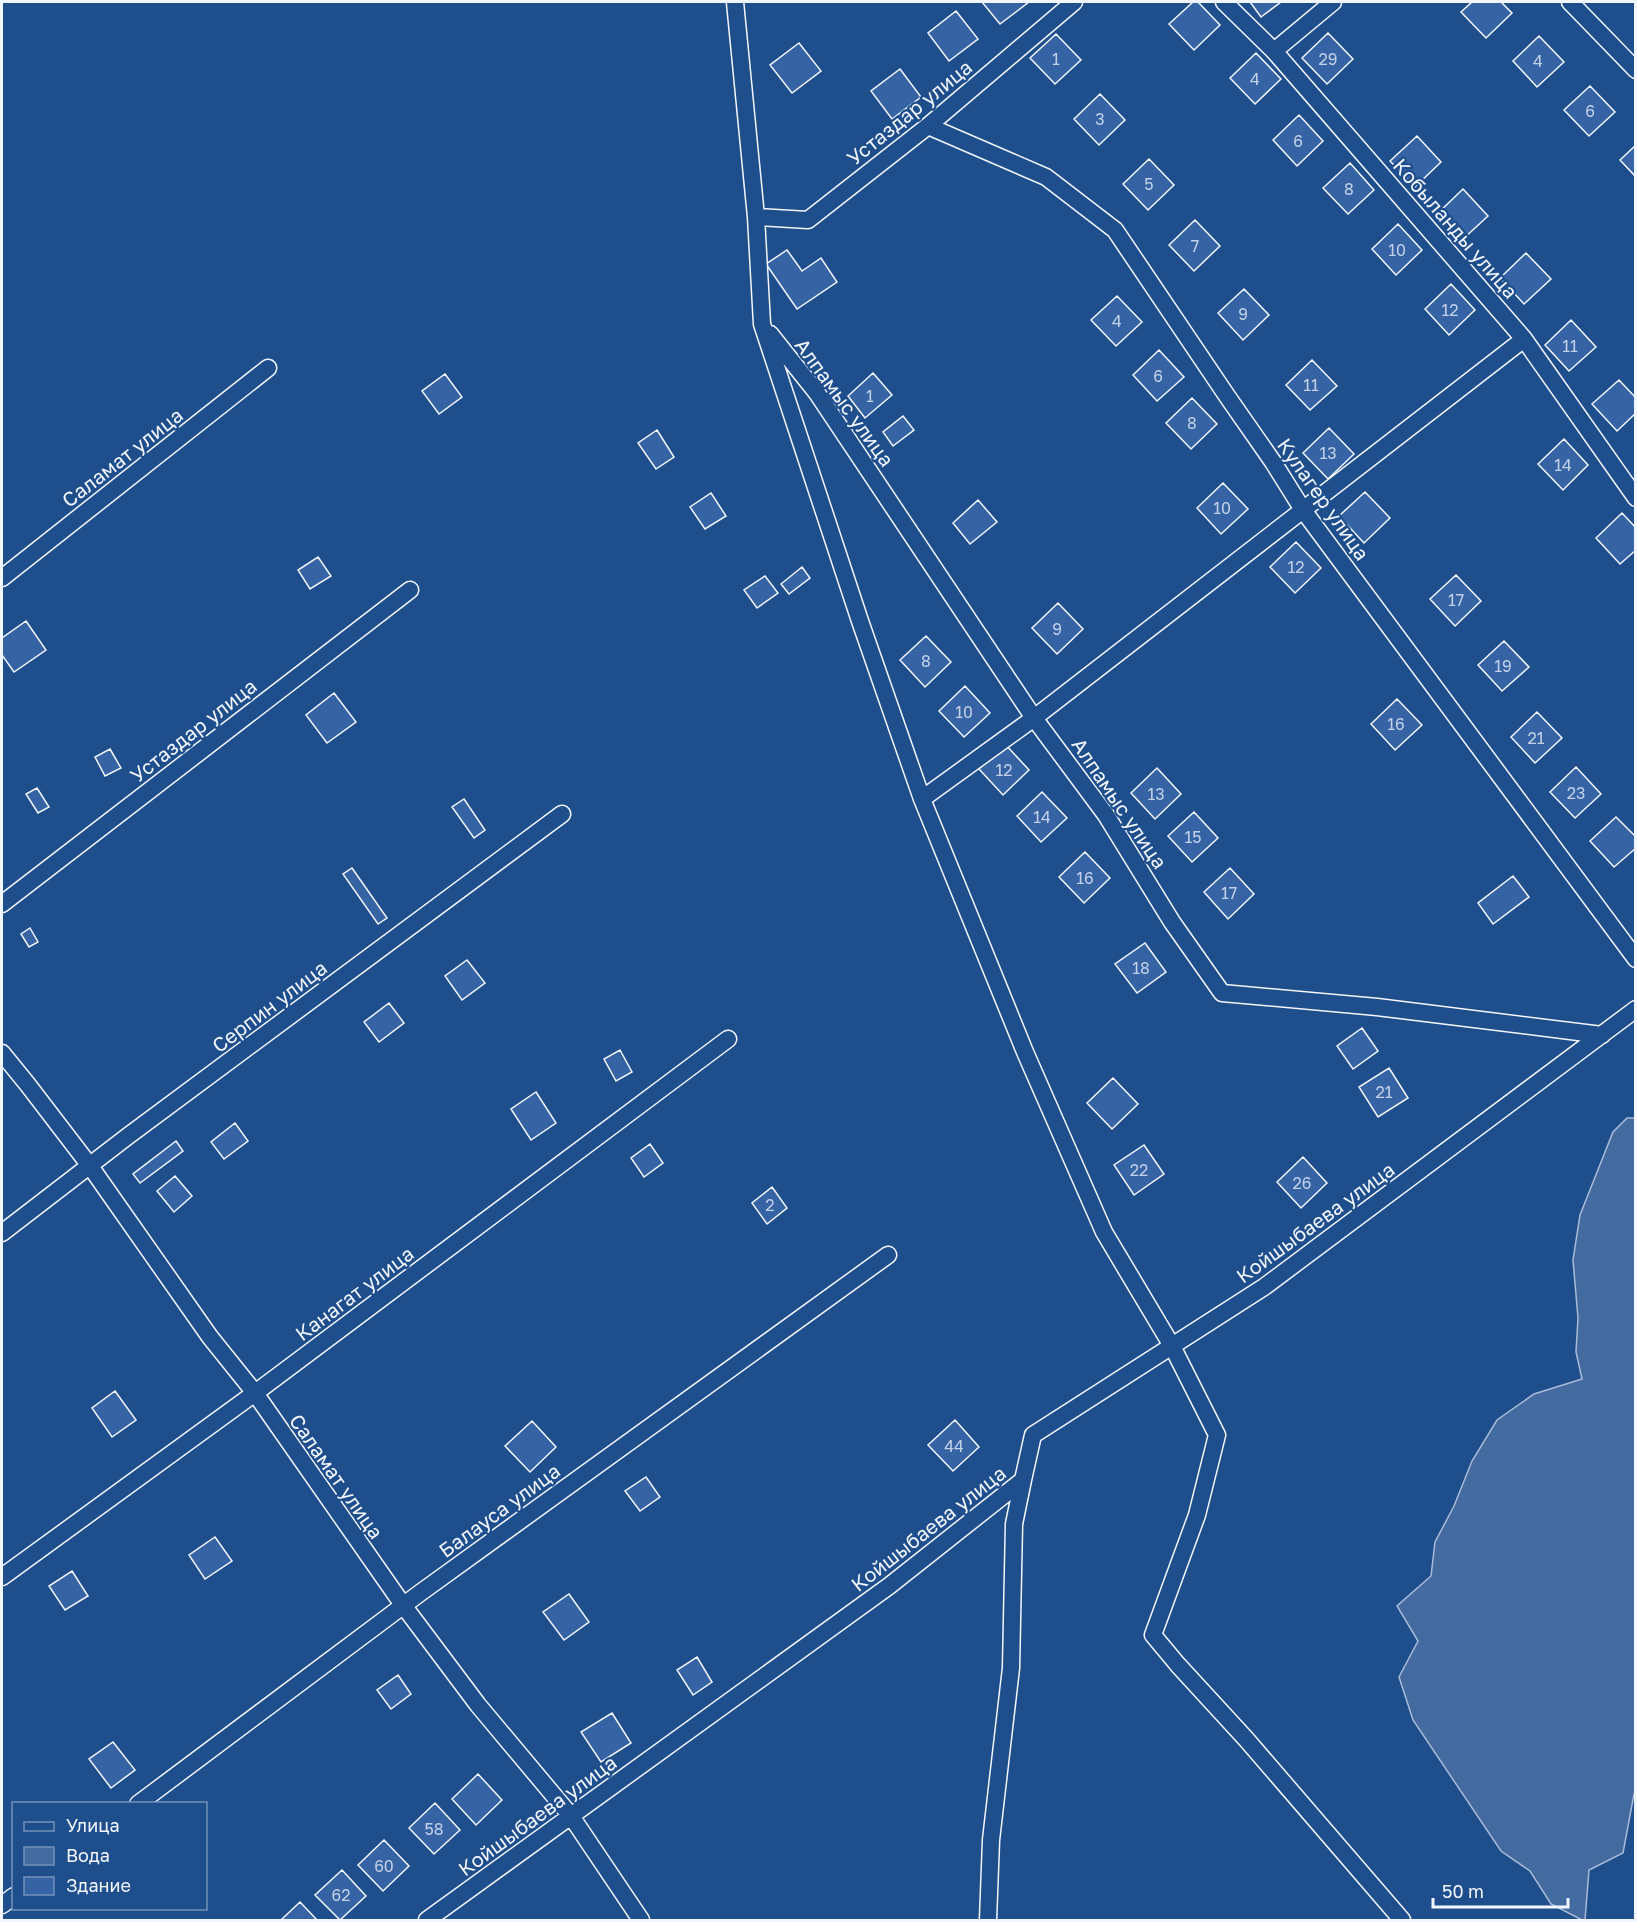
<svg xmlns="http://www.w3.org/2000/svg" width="1637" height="1922" viewBox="0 0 1637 1922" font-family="'Golos Text',sans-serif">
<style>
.water{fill:#446ba0;stroke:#a8bbd7;stroke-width:1.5}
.building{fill:#3563a3;stroke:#f2f6ff;stroke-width:1.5}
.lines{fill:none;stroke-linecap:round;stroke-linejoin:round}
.minor-casing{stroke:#f2f6ff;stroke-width:19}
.minor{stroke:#1f4e8c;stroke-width:16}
.labels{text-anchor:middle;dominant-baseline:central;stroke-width:4.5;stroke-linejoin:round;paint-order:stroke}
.number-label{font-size:16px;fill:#c3d1e8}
.street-label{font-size:20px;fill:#f2f6ff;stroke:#1f4e8c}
</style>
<rect width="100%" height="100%" fill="#1f4e8c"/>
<!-- water -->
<path class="water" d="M 1627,1118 L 1636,1118 L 1635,1792 L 1634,1794 L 1623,1853 L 1589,1870 L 1585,1920 L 1582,1920 L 1551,1904 L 1530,1871 L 1501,1851 L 1413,1720 L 1399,1677 L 1418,1641 L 1397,1606 L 1431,1576 L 1435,1542 L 1454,1506 L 1472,1461 L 1497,1420 L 1534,1394 L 1582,1379 L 1576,1352 L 1578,1318 L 1573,1260 L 1580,1215 L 1613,1132 Z"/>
<!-- building -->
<path class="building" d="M 982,2 L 1029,2 L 1000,24 Z
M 1193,2 L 1198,2 L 1220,25 L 1194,50 L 1169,24 Z
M 1250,2 L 1281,2 L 1261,17 Z
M 1472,2 L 1501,2 L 1512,13 L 1486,38 L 1461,12 Z
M 956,11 L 978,39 L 949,61 L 928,33 Z
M 1328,33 L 1353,59 L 1327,84 L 1302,58 Z
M 1056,34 L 1081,60 L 1055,84 L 1030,58 Z
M 1539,36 L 1564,62 L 1537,87 L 1513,61 Z
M 799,43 L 821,71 L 792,93 L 770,65 Z
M 1256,53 L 1281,79 L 1255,104 L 1230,78 Z
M 900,69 L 921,97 L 892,119 L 871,91 Z
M 1590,86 L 1615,112 L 1589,136 L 1564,110 Z
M 1100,94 L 1125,120 L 1099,145 L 1074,119 Z
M 1299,115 L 1323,141 L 1297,166 L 1273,140 Z
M 1417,136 L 1441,162 L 1415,187 L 1390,161 Z
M 1636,145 L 1636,177 L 1620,160 Z
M 1149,159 L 1174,185 L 1148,210 L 1123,184 Z
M 1350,163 L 1374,190 L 1348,214 L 1323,188 Z
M 1463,189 L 1488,216 L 1462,240 L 1437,214 Z
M 1195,220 L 1220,246 L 1194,271 L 1169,245 Z
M 1398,224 L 1422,250 L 1396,275 L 1372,249 Z
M 787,250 L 802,271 L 821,258 L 837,282 L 797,309 L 766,264 Z
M 1526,253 L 1551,279 L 1524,304 L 1500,278 Z
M 1451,284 L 1475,310 L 1449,335 L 1425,309 Z
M 1244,289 L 1269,315 L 1243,340 L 1218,313 Z
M 1117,296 L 1142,322 L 1116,346 L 1091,320 Z
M 1571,320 L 1596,347 L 1569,371 L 1545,345 Z
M 1159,350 L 1184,377 L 1157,401 L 1133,375 Z
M 1312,360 L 1337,386 L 1310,410 L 1286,385 Z
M 873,373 L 892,395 L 865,418 L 848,396 Z
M 445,374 L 462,397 L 439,414 L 422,391 Z
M 1619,380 L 1636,398 L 1636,413 L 1617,431 L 1592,404 Z
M 1192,398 L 1217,424 L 1191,449 L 1166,423 Z
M 903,416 L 914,430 L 893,446 L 883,432 Z
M 1329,428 L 1354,454 L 1328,479 L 1303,453 Z
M 657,430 L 674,457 L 656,469 L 638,443 Z
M 1564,439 L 1588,465 L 1563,490 L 1538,464 Z
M 1223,483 L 1248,509 L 1221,534 L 1197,508 Z
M 1365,492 L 1390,518 L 1364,543 L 1339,516 Z
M 711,493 L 726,516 L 705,529 L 690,507 Z
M 978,500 L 997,522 L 970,544 L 953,523 Z
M 1622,513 L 1636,528 L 1636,550 L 1620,564 L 1596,538 Z
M 1296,542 L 1321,568 L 1295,593 L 1270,567 Z
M 318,557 L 331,576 L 310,589 L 298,570 Z
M 802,567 L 810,578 L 789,594 L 781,584 Z
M 1456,575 L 1481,601 L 1455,626 L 1430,599 Z
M 765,576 L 778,593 L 757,608 L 744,590 Z
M 1058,603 L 1083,629 L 1057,654 L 1032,628 Z
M 26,621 L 46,650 L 14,672 L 2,655 L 2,638 Z
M 926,636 L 951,662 L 925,687 L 900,660 Z
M 1504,641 L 1529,667 L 1502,691 L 1478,665 Z
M 965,686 L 990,713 L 964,737 L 939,711 Z
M 334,693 L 356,722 L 327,743 L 306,715 Z
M 1397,699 L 1422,725 L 1395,750 L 1371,724 Z
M 1537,712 L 1562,738 L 1535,763 L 1511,737 Z
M 1005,744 L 1029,770 L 1003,795 L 979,769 Z
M 110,749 L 121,768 L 105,776 L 95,757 Z
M 1576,767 L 1601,794 L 1575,818 L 1550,792 Z
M 1157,768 L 1181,794 L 1155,819 L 1131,793 Z
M 37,788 L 49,807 L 38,813 L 26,794 Z
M 1042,792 L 1067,818 L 1041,842 L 1017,816 Z
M 464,799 L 485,830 L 474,838 L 452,807 Z
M 1194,812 L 1218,838 L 1192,862 L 1168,836 Z
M 1616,817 L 1636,837 L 1636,848 L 1614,867 L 1590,841 Z
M 1085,852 L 1110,878 L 1084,903 L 1059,877 Z
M 352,868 L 387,918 L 378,924 L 343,874 Z
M 1230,868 L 1254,894 L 1228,919 L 1204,892 Z
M 1513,876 L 1529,897 L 1493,924 L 1478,903 Z
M 30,928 L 38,942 L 29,947 L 21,934 Z
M 1145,943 L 1166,972 L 1137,993 L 1115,964 Z
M 467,960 L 485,983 L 462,1000 L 445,976 Z
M 389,1003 L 404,1023 L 379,1042 L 364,1022 Z
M 1362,1028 L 1378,1051 L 1353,1069 L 1337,1046 Z
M 620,1050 L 632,1072 L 616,1081 L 604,1059 Z
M 1389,1068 L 1408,1098 L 1378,1117 L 1359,1087 Z
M 1113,1078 L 1138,1104 L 1112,1129 L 1087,1103 Z
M 536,1092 L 556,1123 L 531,1140 L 511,1109 Z
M 235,1123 L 248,1141 L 224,1159 L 211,1142 Z
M 176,1141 L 183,1151 L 140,1183 L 133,1174 Z
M 650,1144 L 663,1163 L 644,1177 L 631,1158 Z
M 1144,1145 L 1164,1174 L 1134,1195 L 1114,1165 Z
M 1303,1157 L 1327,1183 L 1301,1208 L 1277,1182 Z
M 175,1176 L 192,1196 L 174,1212 L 157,1191 Z
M 772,1187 L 787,1208 L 767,1224 L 752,1203 Z
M 115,1391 L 136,1420 L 112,1437 L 92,1408 Z
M 955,1420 L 979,1447 L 953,1471 L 928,1445 Z
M 532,1421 L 556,1447 L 530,1472 L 505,1446 Z
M 646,1477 L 660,1497 L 640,1511 L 625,1491 Z
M 215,1537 L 232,1561 L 205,1579 L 189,1555 Z
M 72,1571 L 88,1596 L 65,1610 L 49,1586 Z
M 569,1594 L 589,1622 L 564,1640 L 543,1612 Z
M 697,1657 L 712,1682 L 693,1695 L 677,1670 Z
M 398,1675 L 411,1694 L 391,1709 L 377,1690 Z
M 612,1713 L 631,1743 L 601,1762 L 581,1732 Z
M 113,1742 L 135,1770 L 111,1788 L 89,1759 Z
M 478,1774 L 502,1800 L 476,1825 L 452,1799 Z
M 435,1803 L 460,1830 L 434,1854 L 409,1828 Z
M 384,1840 L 409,1866 L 383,1891 L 358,1865 Z
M 342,1870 L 366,1896 L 340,1920 L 315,1895 Z
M 300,1902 L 317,1920 L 281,1920 Z"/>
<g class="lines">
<defs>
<path id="minor" d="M 735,2 L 756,217 L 762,324 L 860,621 L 922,799 L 1025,1052 L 1104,1232 L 1172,1346 L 1217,1435 L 1197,1515 L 1153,1635 L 1178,1665 L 1246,1739 L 1402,1920
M 1224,2 L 1274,51 L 1524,339 L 1636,498
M 1570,2 L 1636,70
M 1274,51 L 1333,2
M 928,126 L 1046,177 L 1115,230 L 1227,396 L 1273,462 L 1303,510 L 1636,959
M 756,217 L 808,220 L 928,126 L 1074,2
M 770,334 L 817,393 L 1034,718 L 1106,815 L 1172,922 L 1222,993 L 1377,1007 L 1602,1035
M 2,578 L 268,368
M 922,799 L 1034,718 L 1524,339
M 2,904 L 410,590
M 2,1053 L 28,1085 L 90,1166 L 210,1337 L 255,1393 L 403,1605 L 478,1705 L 571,1816 L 641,1920
M 2,1233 L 128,1136 L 562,814
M 2,1577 L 255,1393 L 728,1039
M 138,1804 L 420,1593 L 888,1255
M 2,1905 L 14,1896
M 427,1920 L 889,1586 L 1023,1480 L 1033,1435 L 1264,1287 L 1636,1009
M 988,1920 L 991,1840 L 1011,1668 L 1014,1524 L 1023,1480"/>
</defs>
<!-- minor casing -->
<use href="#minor" class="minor-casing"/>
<!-- minor -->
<use href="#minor" class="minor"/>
</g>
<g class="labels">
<!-- number labels -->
<g class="number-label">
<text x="1056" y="59">1</text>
<text x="1328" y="59">29</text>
<text x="1538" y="61">4</text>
<text x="1255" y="79">4</text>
<text x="1590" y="111">6</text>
<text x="1100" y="119">3</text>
<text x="1298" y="141">6</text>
<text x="1149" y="184">5</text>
<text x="1349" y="189">8</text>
<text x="1195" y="246">7</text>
<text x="1397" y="250">10</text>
<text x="1450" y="310">12</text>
<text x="1243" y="314">9</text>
<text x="1117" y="321">4</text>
<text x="1570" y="346">11</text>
<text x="1158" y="376">6</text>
<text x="1311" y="385">11</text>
<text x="870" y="396">1</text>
<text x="1192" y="423">8</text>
<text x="1328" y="453">13</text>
<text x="1563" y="465">14</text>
<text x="1222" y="508">10</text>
<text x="1296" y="567">12</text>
<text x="1456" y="600">17</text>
<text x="1057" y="629">9</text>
<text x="926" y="661">8</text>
<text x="1503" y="666">19</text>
<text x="964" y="712">10</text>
<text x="1396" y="724">16</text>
<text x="1536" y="738">21</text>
<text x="1004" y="770">12</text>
<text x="1576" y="793">23</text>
<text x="1156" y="794">13</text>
<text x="1042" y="817">14</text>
<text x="1193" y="837">15</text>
<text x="1085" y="878">16</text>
<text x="1229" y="893">17</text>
<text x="1141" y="968">18</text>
<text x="1384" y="1092">21</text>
<text x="1139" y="1170">22</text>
<text x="1302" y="1183">26</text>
<text x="770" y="1205">2</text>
<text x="954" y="1446">44</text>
<text x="434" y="1829">58</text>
<text x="384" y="1866">60</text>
<text x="341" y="1895">62</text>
</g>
<!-- street labels -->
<g class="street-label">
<text transform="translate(909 112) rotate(-39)">Устаздар улица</text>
<text transform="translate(1456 228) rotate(49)">Кобыланды улица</text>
<text transform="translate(845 402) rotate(54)">Алпамыс улица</text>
<text transform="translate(122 457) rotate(-38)">Саламат улица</text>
<text transform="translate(1324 499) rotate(55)">Кулагер улица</text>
<text transform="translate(193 730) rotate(-38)">Устаздар улица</text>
<text transform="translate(1120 803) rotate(56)">Алпамыс улица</text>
<text transform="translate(269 1006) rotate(-37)">Серпин улица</text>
<text transform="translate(1315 1222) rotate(-36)">Койшыбаева улица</text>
<text transform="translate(354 1293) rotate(-37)">Канагат улица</text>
<text transform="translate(337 1476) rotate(55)">Саламат улица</text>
<text transform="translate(499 1510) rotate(-36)">Балауса улица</text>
<text transform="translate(928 1528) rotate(-38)">Койшыбаева улица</text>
<text transform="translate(537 1815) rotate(-36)">Койшыбаева улица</text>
</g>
</g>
<!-- border -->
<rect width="1637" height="1922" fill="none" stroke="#f2f6ff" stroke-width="6"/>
<!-- legend -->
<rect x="12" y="1802" width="195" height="108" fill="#1f4e8c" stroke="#7391ba" stroke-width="1.5"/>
<rect x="24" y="1822" width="30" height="9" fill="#1f4e8c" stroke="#7391ba" stroke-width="1.5"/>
<text x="66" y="1832" font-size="18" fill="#f2f6ff">Улица</text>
<rect x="24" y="1847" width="30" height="18" fill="#446ba0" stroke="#7391ba" stroke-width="1.5"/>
<text x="66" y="1862" font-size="18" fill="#f2f6ff">Вода</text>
<rect x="24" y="1877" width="30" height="18" fill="#3563a3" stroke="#7391ba" stroke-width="1.5"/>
<text x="66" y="1892" font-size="18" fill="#f2f6ff">Здание</text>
<!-- scale -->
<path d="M1433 1898v9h135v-9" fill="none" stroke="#f2f6ff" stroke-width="3"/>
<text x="1442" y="1898" font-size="18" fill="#f2f6ff" stroke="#1f4e8c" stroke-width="4.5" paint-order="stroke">50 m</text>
</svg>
